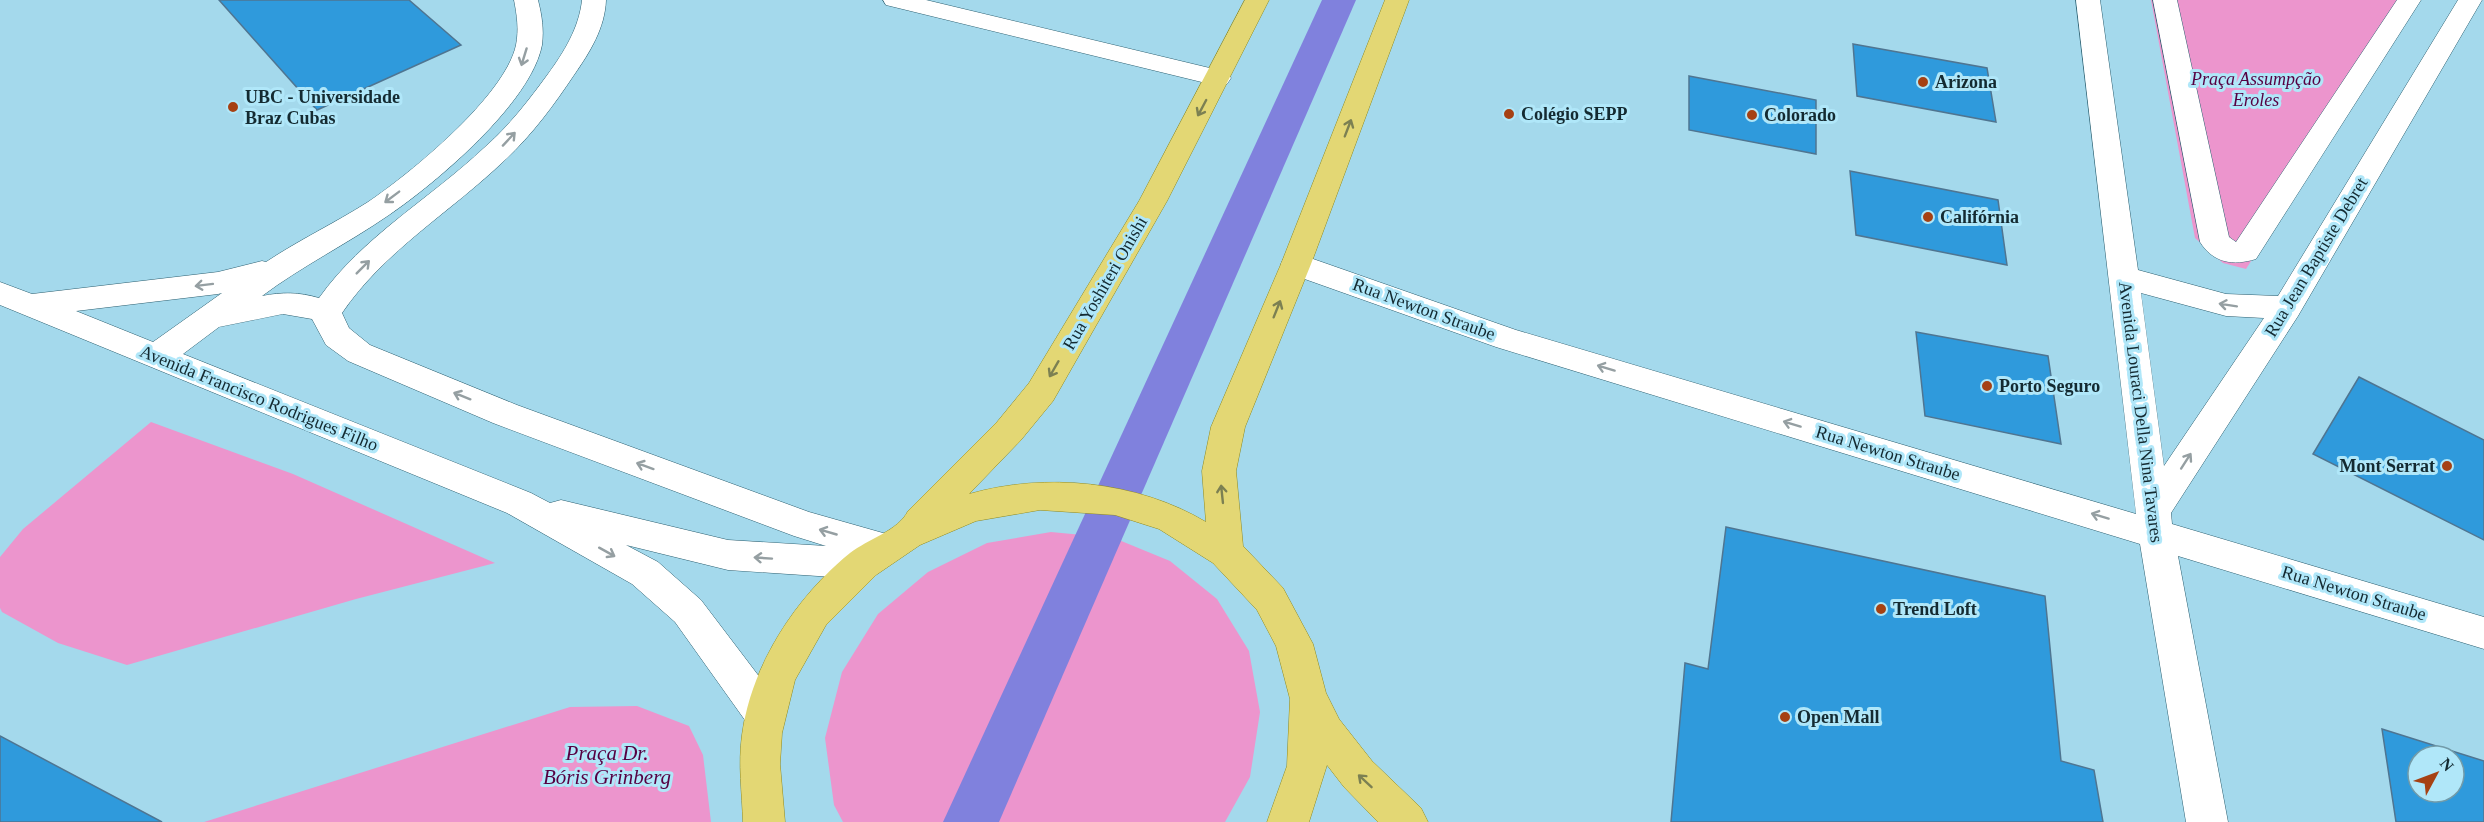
<svg xmlns="http://www.w3.org/2000/svg" width="2484" height="822" viewBox="0 0 2484 822" font-family="'Times New Roman',serif">
<style>
.green{fill:#ec95cd}
.lines{fill:none;stroke-linecap:round;stroke-linejoin:round}
.canal{fill:#8081dd;fill-rule:evenodd}
.building{fill:#2f9adc;stroke:#4f7591;stroke-width:1.5;fill-rule:evenodd}
.street-casing{stroke:#2c5f70;stroke-width:1}
.secondary-casing{stroke:#2c5f70;stroke-width:1}
.primary-casing{stroke:#8f8a21;stroke-width:1}
.street{fill:#fff;fill-rule:evenodd}
.secondary{fill:#fff;fill-rule:evenodd}
.primary{fill:#e3d774;fill-rule:evenodd}
.oneway{stroke:#959fa2}
.oneway2{stroke:#7c8052}
.poi-dot{fill:#a64113;stroke:#b0e7f9;stroke-width:2}
.labels{text-anchor:middle;dominant-baseline:central;stroke-width:6;stroke-linejoin:round;paint-order:stroke}
.park-label{font-size:18px;font-style:italic;fill:#560042;stroke:#b0e7f9}
.poi-label{font-size:18px;font-weight:bold;fill:#142a31;stroke:#b0e7f9;text-anchor:start}
.street-label{font-size:18px;fill:#142a31;stroke:#b0e7f9}
.near-park-label{font-size:21px;font-style:italic;fill:#560042;stroke:#b0e7f9}
</style>
<rect width="100%" height="100%" fill="#a4d9ec"/>
<!-- green -->
<path class="green" d="M 2151,0 L 2419,0 L 2246,269 L 2223,263 L 2195,238 Z
M 151,422 L 293,474 L 495,563 L 356,599 L 127,665 L 58,643 L 2,612 L 0,608 L 0,557 L 23,529 Z
M 1051,532 L 1114,538 L 1170,561 L 1217,599 L 1249,651 L 1260,712 L 1250,777 L 1225,822 L 843,822 L 834,805 L 825,738 L 842,672 L 878,614 L 928,572 L 987,543 Z
M 637,706 L 689,726 L 703,755 L 711,822 L 204,822 L 570,707 Z"/>
<g class="lines">
<!-- canal -->
<path class="canal" d="M 1322,0 L 1356,0 L 999,822 L 943,822 Z"/>
</g>
<!-- building -->
<path class="building" d="M 219,0 L 409,0 L 461,45 L 317,110 Z
M 1853,44 L 1987,68 L 1996,122 L 1857,96 Z
M 1689,76 L 1816,100 L 1816,154 L 1689,130 Z
M 1850,171 L 1998,200 L 2007,265 L 1856,235 Z
M 1916,332 L 2048,356 L 2061,444 L 1925,416 Z
M 2359,377 L 2484,440 L 2484,540 L 2313,454 Z
M 1726,527 L 2045,596 L 2061,761 L 2094,770 L 2103,822 L 1671,822 L 1685,663 L 1708,669 Z
M 2382,729 L 2484,761 L 2484,822 L 2396,822 ZM 2418,756 L 2454,756 L 2454,792 L 2418,792 Z
M 0,736 L 162,822 L 0,822 Z"/>
<g class="lines">
<defs>
<path id="street" d="M 883,0 L 926,0 L 1218,70 L 1227,72 L 1231,78 L 1227,84 L 1218,86 L 886,5 Z
M 2076,0 L 2100,0 L 2138,270 L 2226,294 L 2278,296 L 2458,0 L 2482,0 L 2298,316 L 2171,513 L 2172,524 L 2484,617 L 2484,649 L 2178,556 L 2228,822 L 2186,822 L 2140,544 L 1496,347 L 1285,272 L 1281,264 L 1285,256 L 1296,253 L 1516,330 L 2136,514 ZM 2141,293 L 2226,316 L 2264,318 L 2164,466 Z
M 2153,0 L 2177,0 L 2229,237 L 2236,242 L 2397,0 L 2421,0 L 2256,259 C 2233,266 2213,263 2200,242 Z"/>
<path id="secondary" d="M 514,0 L 538,0 C 542,16 544,29 542,45 C 531,103 436,183 389,215 C 347,244 302,266 262,296 C 282,292 299,292 319,298 C 363,236 430,199 485,147 C 509,126 529,100 548,74 C 564,52 579,28 582,0 L 606,0 C 605,28 590,52 574,75 C 554,105 532,135 505,160 C 451,212 385,250 342,313 L 349,328 L 370,345 L 517,405 L 809,512 L 897,537 L 902,548 L 897,559 L 884,563 L 880,562 L 876,575 L 863,579 L 728,570 L 626,545 L 658,562 L 701,600 L 780,704 L 785,717 L 780,730 L 766,735 L 752,730 L 675,622 L 632,584 L 507,513 L 0,305 L 0,282 L 32,294 L 218,272 L 262,261 L 266,262 C 299,240 335,223 368,202 C 411,173 505,96 516,45 C 519,29 517,16 514,0 ZM 222,293 L 153,342 L 76,311 L 218,294 ZM 283,314 L 312,319 L 326,345 L 348,361 L 493,423 L 794,536 L 826,546 L 728,540 L 561,500 L 550,503 L 531,493 L 183,354 L 219,327 Z"/>
<path id="primary" d="M 1245,0 L 1269,0 L 1167,201 L 1053,401 L 1021,440 L 969,494 C 1046,472 1137,481 1206,522 L 1202,471 L 1211,427 L 1281,264 L 1385,0 L 1409,0 L 1311,264 L 1245,427 L 1236,471 L 1243,546 L 1283,588 L 1313,644 L 1326,693 L 1339,719 L 1372,761 L 1421,808 L 1428,822 L 1378,822 L 1344,787 L 1327,765 L 1309,822 L 1267,822 L 1287,766 L 1290,699 L 1276,646 L 1257,610 L 1213,563 L 1159,529 L 1115,515 L 1040,510 L 976,521 L 920,545 L 876,575 L 826,625 L 795,680 L 782,733 L 780,764 L 785,822 L 743,822 C 742,793 738,764 742,735 C 751,665 796,597 850,553 C 868,539 898,531 908,511 L 997,422 L 1029,383 L 1139,201 Z"/>
</defs>
<!-- street casing -->
<use href="#street" class="street-casing"/>
<!-- secondary casing -->
<use href="#secondary" class="secondary-casing"/>
<!-- primary casing -->
<use href="#primary" class="primary-casing"/>
<!-- street -->
<use href="#street" class="street"/>
<!-- secondary -->
<use href="#secondary" class="secondary"/>
<!-- primary -->
<use href="#primary" class="primary"/>
</g>
<!-- one-way arrows -->
<defs><path id="oneway-shaft" d="M-6 0H5M1.5-3L5.5 0L1.5 3" fill="none" stroke-width="1.6" stroke-linecap="round" stroke-linejoin="round" transform="scale(1.5)"/></defs>
<g class="oneway">
<use href="#oneway-shaft" transform="translate(524 57) rotate(107)"/>
<use href="#oneway-shaft" transform="translate(509 139) rotate(-47)"/>
<use href="#oneway-shaft" transform="translate(392 197) rotate(143)"/>
<use href="#oneway-shaft" transform="translate(363 267) rotate(-45)"/>
<use href="#oneway-shaft" transform="translate(204 285) rotate(173)"/>
<use href="#oneway-shaft" transform="translate(2228 305) rotate(-171)"/>
<use href="#oneway-shaft" transform="translate(1606 368) rotate(-163)"/>
<use href="#oneway-shaft" transform="translate(462 396) rotate(-158)"/>
<use href="#oneway-shaft" transform="translate(1792 424) rotate(-163)"/>
<use href="#oneway-shaft" transform="translate(2186 461) rotate(-57)"/>
<use href="#oneway-shaft" transform="translate(645 466) rotate(-160)"/>
<use href="#oneway-shaft" transform="translate(2100 516) rotate(-163)"/>
<use href="#oneway-shaft" transform="translate(828 532) rotate(-164)"/>
<use href="#oneway-shaft" transform="translate(607 552) rotate(29)"/>
<use href="#oneway-shaft" transform="translate(763 558) rotate(-176)"/>
</g>
<g class="oneway2">
<use href="#oneway-shaft" transform="translate(1202 108) rotate(118)"/>
<use href="#oneway-shaft" transform="translate(1348 128) rotate(-69)"/>
<use href="#oneway-shaft" transform="translate(1277 309) rotate(-68)"/>
<use href="#oneway-shaft" transform="translate(1054 369) rotate(120)"/>
<use href="#oneway-shaft" transform="translate(1222 494) rotate(-96)"/>
<use href="#oneway-shaft" transform="translate(1365 781) rotate(-137)"/>
</g>
<!-- markers -->
<g class="poi-dot">
<circle cx="1923" cy="82" r="6"/>
<circle cx="233" cy="107" r="6"/>
<circle cx="1509" cy="114" r="6"/>
<circle cx="1752" cy="115" r="6"/>
<circle cx="1928" cy="217" r="6"/>
<circle cx="1987" cy="386" r="6"/>
<circle cx="2447" cy="466" r="6"/>
<circle cx="1881" cy="609" r="6"/>
<circle cx="1785" cy="717" r="6"/>
</g>
<g class="labels">
<!-- park labels -->
<g class="park-label">
<text x="2256" y="79">Praça Assumpção<tspan x="2256" dy="21">Eroles</tspan></text>
</g>
<!-- poi labels -->
<g class="poi-label">
<text x="1935" y="82">Arizona</text>
<text x="245" y="97">UBC - Universidade<tspan x="245" dy="21">Braz Cubas</tspan></text>
<text x="1521" y="114">Colégio SEPP</text>
<text x="1764" y="115">Colorado</text>
<text x="1940" y="217">Califórnia</text>
<text x="1999" y="386">Porto Seguro</text>
<text x="2435" y="466" text-anchor="end">Mont Serrat</text>
<text x="1893" y="609">Trend Loft</text>
<text x="1797" y="717">Open Mall</text>
</g>
<!-- street labels -->
<g class="street-label">
<text transform="translate(2316 257) rotate(-59)">Rua Jean Baptiste Debret</text>
<text transform="translate(1105 283) rotate(-60)">Rua Yoshiteri Onishi</text>
<text transform="translate(1424 309) rotate(20)">Rua Newton Straube</text>
<text transform="translate(259 398) rotate(22)">Avenida Francisco Rodrigues Filho</text>
<text transform="translate(2141 412) rotate(83)">Avenida Louraci Della Nina Tavares</text>
<text transform="translate(1888 453) rotate(17)">Rua Newton Straube</text>
<text transform="translate(2354 593) rotate(17)">Rua Newton Straube</text>
</g>
<!-- near-park labels -->
<g class="near-park-label">
<text x="607" y="753">Praça Dr.<tspan x="607" dy="24">Bóris Grinberg</tspan></text>
</g>
</g>
<!-- north arrow -->
<g transform="translate(2436 774) rotate(49)"><circle r="28" fill="#b0e7f9" stroke="#729ba9" stroke-width="1.5"/>
<path d="M0-4.5L10 22L0 15L-10 22Z" fill="#a64113"/>
<text y="-9" font-size="16" font-weight="bold" text-anchor="middle" fill="#142a31">N</text>
</g>
</svg>
